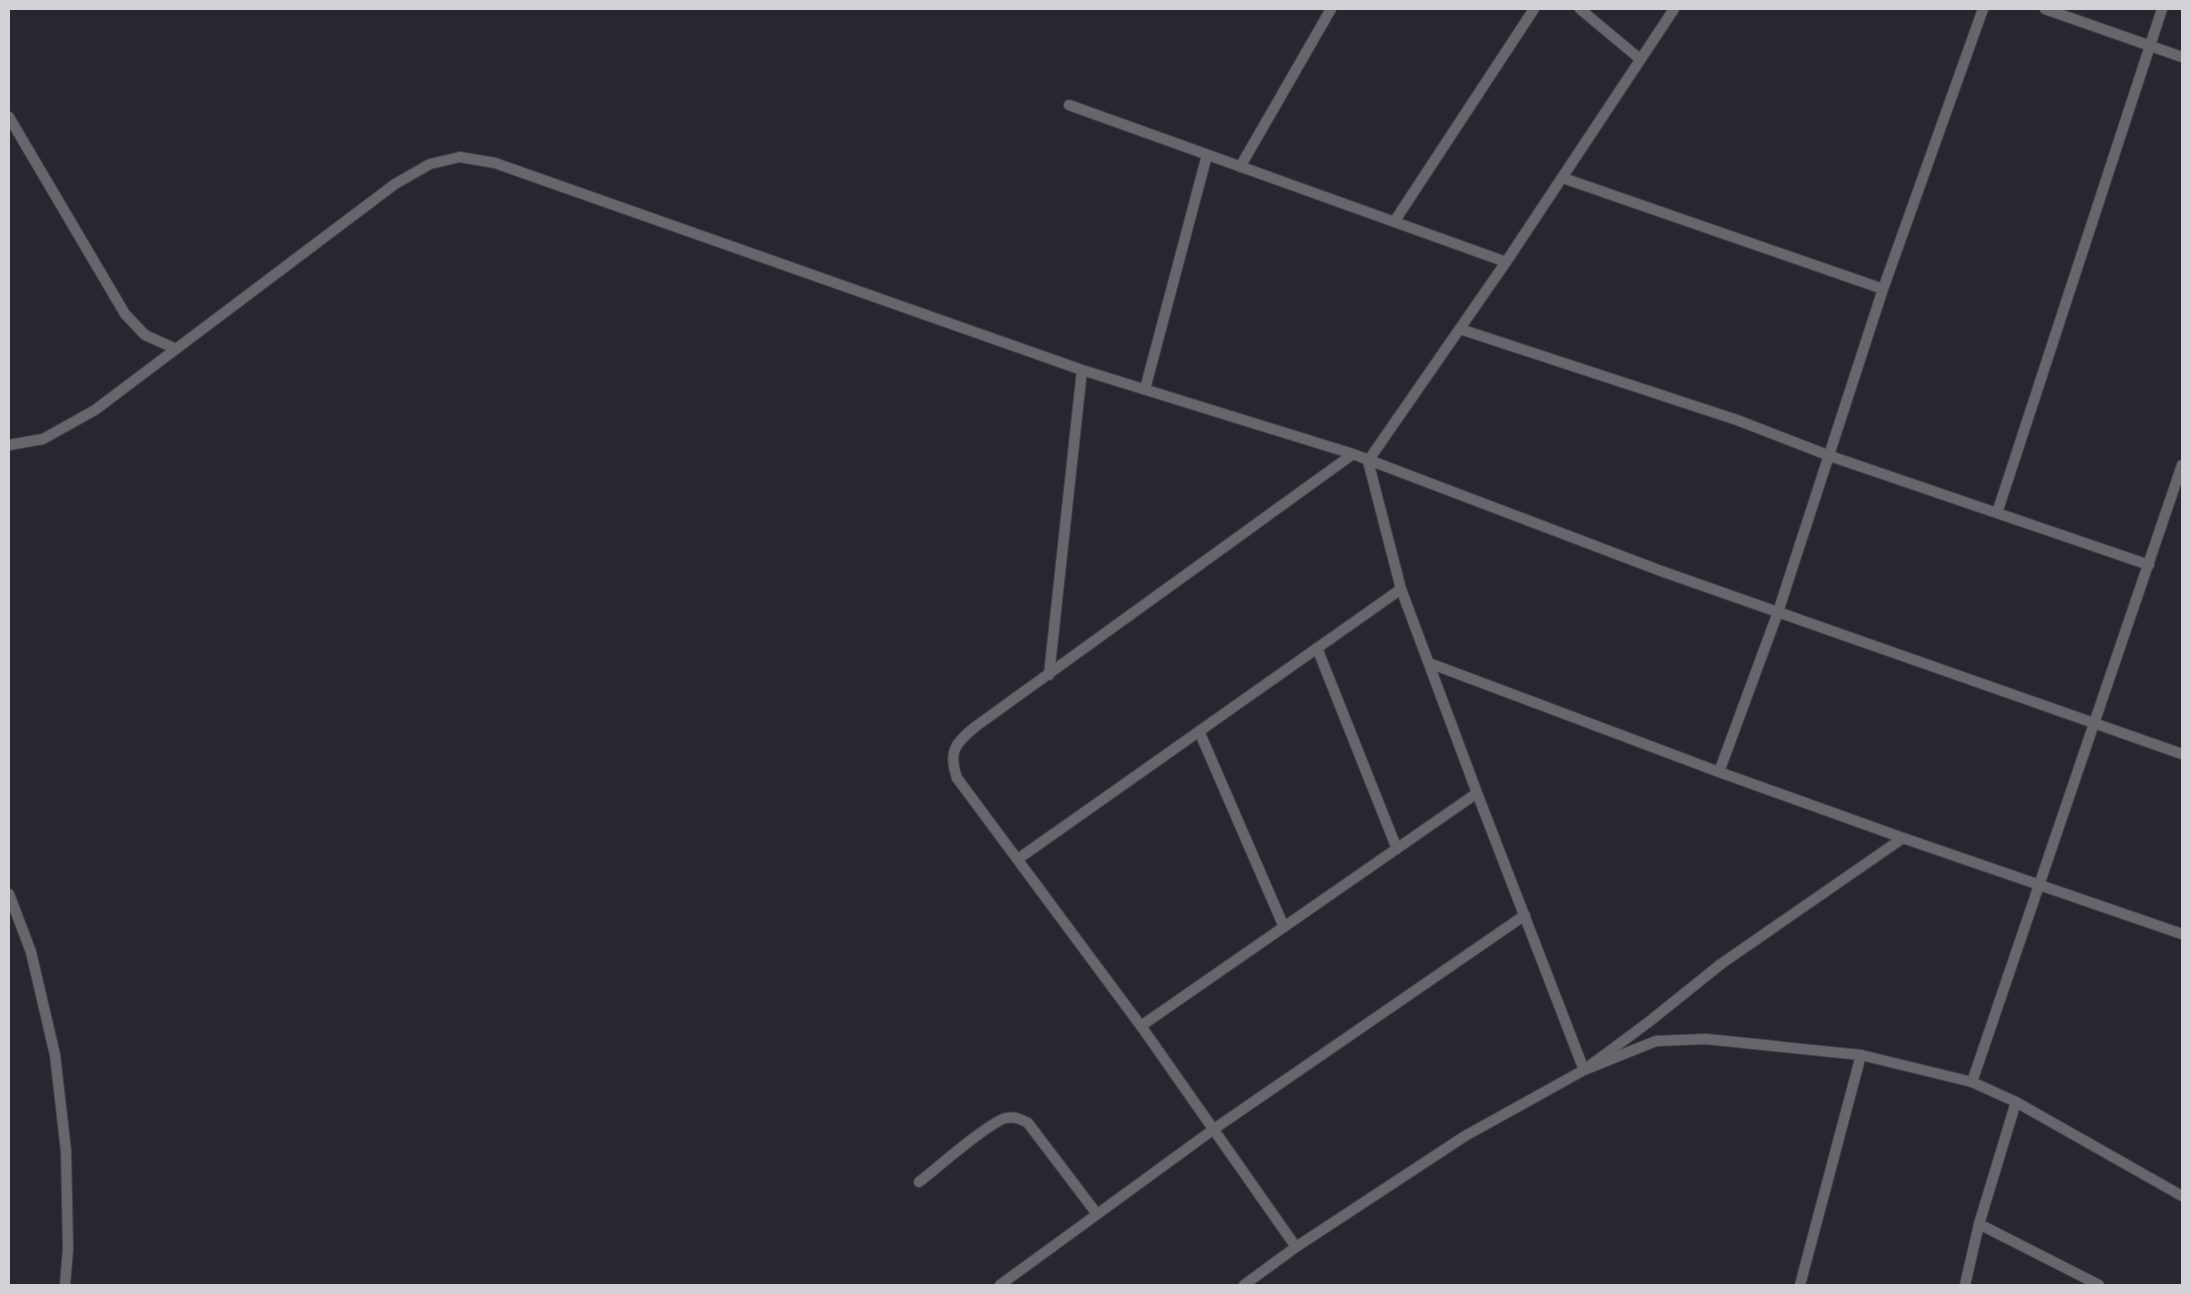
<svg xmlns="http://www.w3.org/2000/svg" width="2191" height="1294" viewBox="0 0 2191 1294" font-family="'IBM Plex Sans',sans-serif">
<style>
.lines{fill:none;stroke-linecap:round;stroke-linejoin:round}
.service-casing{stroke:#45414b;stroke-width:12}
.minor-casing{stroke:#45414b;stroke-width:12}
.tertiary-casing{stroke:#45414b;stroke-width:12}
.service{stroke:#68666c;stroke-width:10}
.minor{stroke:#68666c;stroke-width:10}
.tertiary{stroke:#68666c;stroke-width:10}
</style>
<rect width="100%" height="100%" fill="#2a2630"/>
<g class="lines">
<defs>
<path id="service" d="M 9,894 L 31,952 L 55,1055 L 66,1151 L 68,1249 L 65,1285"/>
<path id="minor" d="M 1580,9 L 1640,59
M 1674,9 L 1506,262 L 1368,461 L 1401,589 L 1477,793 L 1584,1070 L 1650,1021 L 1721,964 L 1903,838
M 2045,9 L 2182,57
M 1069,105 L 1506,262
M 9,117 L 125,314 L 145,335 L 176,349 L 395,184 L 430,164 L 460,157 L 495,163 L 1082,370 L 1353,454 L 1661,571 L 2182,754
M 1240,167 L 1331,9
M 1563,178 L 1883,289
M 1394,222 L 1534,9
M 1460,329 L 1737,420 L 1830,456 L 2149,565
M 1145,389 L 1207,155
M 9,445 L 43,439 L 95,410 L 176,349
M 1997,513 L 2162,9
M 1317,648 L 1397,849
M 1429,663 L 1719,772 L 1903,838 L 2182,934
M 1049,675 L 1082,370
M 1199,731 L 1284,927
M 1719,772 L 1778,612 L 1883,289 L 1983,9
M 1018,859 L 1401,589
M 1141,1026 L 1477,793
M 1972,1082 L 2182,465
M 919,1182 C 936,1169 989,1122 1006,1118 C 1015,1116 1020,1119 1028,1123 L 1097,1214
M 1979,1224 L 2099,1285
M 1296,1247 L 1141,1026 L 957,778 C 948,752 955,743 975,727 L 1353,454
M 1000,1285 L 1214,1129 L 1525,915
M 1800,1285 L 1861,1055
M 1965,1285 L 1979,1224 L 2016,1102"/>
<path id="tertiary" d="M 1244,1285 L 1296,1247 L 1465,1136 L 1584,1070 L 1656,1041 L 1706,1039 L 1861,1055 L 1972,1082 L 2016,1102 L 2182,1196"/>
</defs>
<!-- service casing -->
<use href="#service" class="service-casing"/>
<!-- minor casing -->
<use href="#minor" class="minor-casing"/>
<!-- tertiary casing -->
<use href="#tertiary" class="tertiary-casing"/>
<!-- service -->
<use href="#service" class="service"/>
<!-- minor -->
<use href="#minor" class="minor"/>
<!-- tertiary -->
<use href="#tertiary" class="tertiary"/>
</g>
<!-- border -->
<rect width="2191" height="1294" fill="none" stroke="#d3d0d7" stroke-width="20"/>
</svg>
